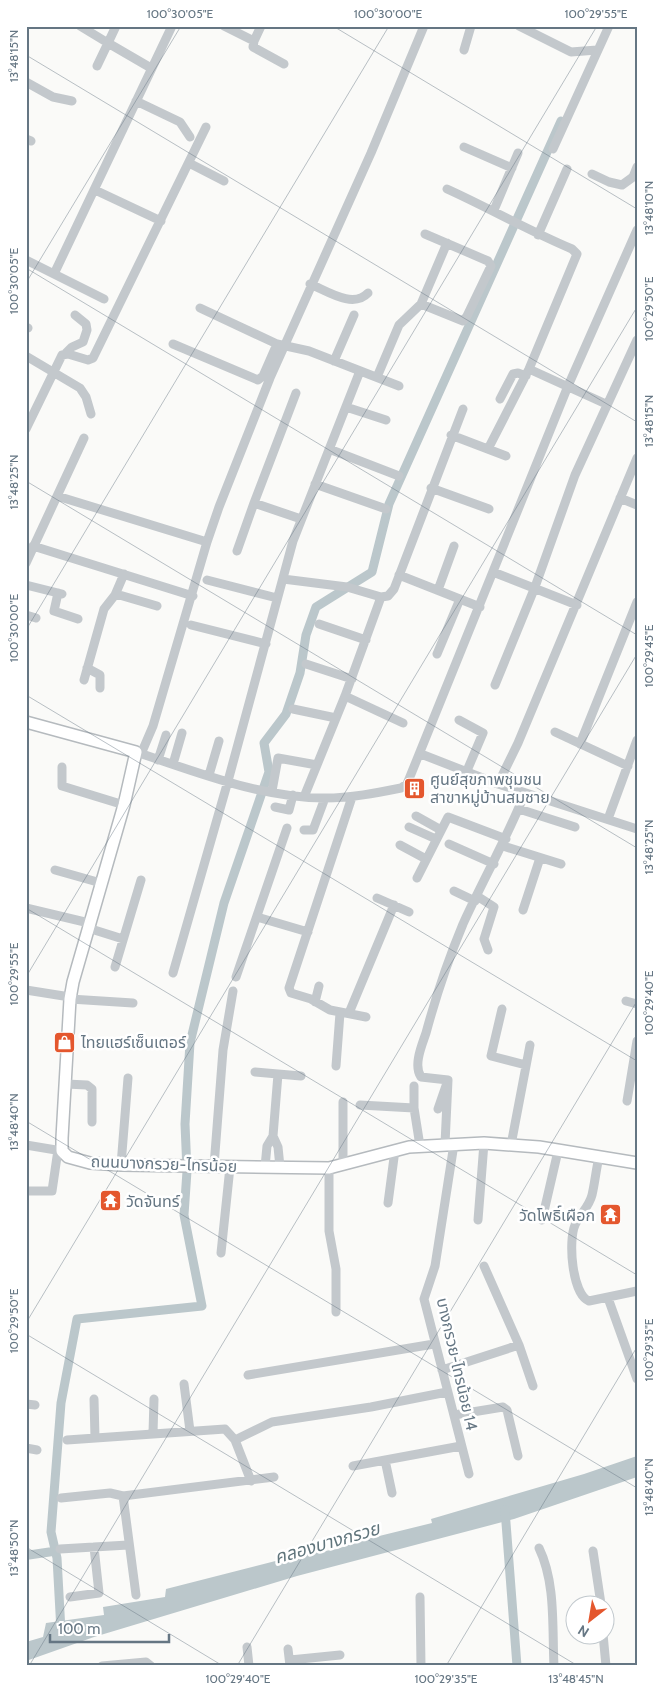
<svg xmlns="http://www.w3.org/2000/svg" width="663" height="1692" viewBox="0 0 663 1692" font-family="Cabin,'Noto Sans Thai',sans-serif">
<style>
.water{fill:#bbc7cb}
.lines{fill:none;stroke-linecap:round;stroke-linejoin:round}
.canal{stroke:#bbc7cb;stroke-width:9}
.major-casing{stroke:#b5babe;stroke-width:14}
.minor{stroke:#c3c8cc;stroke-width:9}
.major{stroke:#fff;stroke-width:11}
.ticks{fill:none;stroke:#657683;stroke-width:1;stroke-opacity:0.45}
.labels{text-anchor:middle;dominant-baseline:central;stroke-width:5;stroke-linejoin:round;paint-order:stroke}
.poi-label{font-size:16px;fill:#657683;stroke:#fff;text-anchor:start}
.street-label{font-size:16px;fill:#657683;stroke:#fff}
.water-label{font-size:18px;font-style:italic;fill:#60757c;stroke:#fff}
.neatline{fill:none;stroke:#657683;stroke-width:2}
.ticks-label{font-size:12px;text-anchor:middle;fill:#657683}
</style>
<rect width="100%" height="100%" fill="#fafaf8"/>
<!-- water -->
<path class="water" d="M 637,1456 L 637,1477 L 514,1519 L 297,1576 L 94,1637 L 26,1661 L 26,1642 L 43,1637 L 46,1623 L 104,1615 L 103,1607 L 165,1597 L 166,1589 L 295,1556 L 337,1549 L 363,1540 L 432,1523 L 431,1519 L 584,1474 Z"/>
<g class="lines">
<!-- canal -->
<path class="canal" d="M 505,1510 L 517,1666
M 26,1553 L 29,1555 L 56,1551
M 61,1631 L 57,1558 L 51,1532 L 61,1403 L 77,1319 L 202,1306 L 184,1215 L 187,1171 L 185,1124 L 190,1043 L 224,903 L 269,772 L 264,743 L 286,714 L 300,673 L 306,635 L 316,607 L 372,572 L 389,504 L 561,121"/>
<defs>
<path id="major" d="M 26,722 L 136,752 L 124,805 L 73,982 L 70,999 L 62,1138 L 62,1151 L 68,1157 L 90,1163 L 121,1165 L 329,1168 L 409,1147 L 484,1143 L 539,1147 L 637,1163"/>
</defs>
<!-- major casing -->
<use href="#major" class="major-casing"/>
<!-- minor -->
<path class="minor" d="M 80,26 L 108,43 L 116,26
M 224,26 L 254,41
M 261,26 L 254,41 L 253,47 L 284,64
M 519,26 L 571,52 L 597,50
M 464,50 L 471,26
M 97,66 L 108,43 L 151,68
M 26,82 L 53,97 L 72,101
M 136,101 L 180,122 L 190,137
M 26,139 L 31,141
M 464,147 L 512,168
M 553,149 L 609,26
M 189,163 L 224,181
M 592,174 L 609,182 L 622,185 L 633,177 L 637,167
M 447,189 C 489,208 529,231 572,249 L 577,254 L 529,369 L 488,449
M 95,190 L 161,221
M 494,210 L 518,153
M 538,235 L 567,169
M 26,260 L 104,299
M 54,274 L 172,26
M 310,284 C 327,291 353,309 368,293
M 421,304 L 463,321 L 467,316 L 491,266 L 488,261 L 425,234
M 200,308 L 277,344 L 309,351 L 399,386
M 26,327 L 28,328
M 173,344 L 258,380 L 263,376 L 277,344
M 66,353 L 72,347 L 83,342 L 87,330 L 86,324 L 75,315
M 26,356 L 80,388 L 86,397 L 91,414
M 334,361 L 354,315
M 529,369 L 606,404
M 377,377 L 399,325 L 421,304 L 447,243
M 296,393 L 254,503 L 301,519
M 500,399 L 513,374 L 518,373 L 526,376
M 346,407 L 386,420
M 26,429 L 62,355 L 68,354 L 88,360 L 93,358 L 206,127
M 451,435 L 506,456
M 329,449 L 399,476
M 315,484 L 386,509
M 431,488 L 489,509
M 57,496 L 207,542
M 620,498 L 637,505
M 33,546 L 193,596
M 237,551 L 254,503
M 26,563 L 84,438
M 493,572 L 577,605
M 399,575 L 480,607
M 283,579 L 347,587 L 381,597 L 345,696 L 304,797
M 207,580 L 277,598
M 26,585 L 62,594
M 438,590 L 454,546
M 58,593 L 54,611 L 78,619
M 116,594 L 157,606
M 381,597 L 388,596 L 394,589 L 463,409
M 26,615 L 36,618
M 319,624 L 366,640
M 191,625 L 266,644
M 437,654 L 460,599
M 306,664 L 352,679
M 87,668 L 100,675 L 100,688
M 84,680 L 104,609 L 115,595 L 124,574
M 495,685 L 535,587 L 575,475 L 637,340
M 345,696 L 403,723
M 293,709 L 336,718
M 459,720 L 483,733 L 466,773
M 555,732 L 628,766
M 580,744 L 637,602
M 136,752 C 197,772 261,798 325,798 C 351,798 376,793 401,788 L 407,784 L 568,386 L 637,230
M 141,754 L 153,726 L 207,542 L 219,507 L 270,378 L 371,153 L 424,26
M 421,754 L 498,784 L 637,829
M 158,760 L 166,735
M 173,764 L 182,733
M 62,767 L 62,786 L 124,805
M 209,775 L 219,741
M 498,784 L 518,743 L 637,458
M 272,791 L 278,758 L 317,765
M 352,797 L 289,988 L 291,993 L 311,999 L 330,1010 L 366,1017
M 275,807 L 289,810 L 293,795
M 519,809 L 575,827
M 416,816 L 441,830
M 608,819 L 637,740
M 409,827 L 436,839
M 304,830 L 313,830 L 325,798
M 449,844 L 494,864
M 400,845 L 426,859
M 503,846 L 561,864
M 55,870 L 101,883
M 417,878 L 448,817 L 506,839
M 454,891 L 475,901
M 477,896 L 494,907 L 484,939 L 488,950
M 377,898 L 409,912
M 26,908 L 89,923
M 523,910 L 540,858
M 257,917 L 308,932
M 88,928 L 123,939
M 115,967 L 141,880
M 173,973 L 228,781 L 293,541 L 360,371
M 236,977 L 287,828
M 26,990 L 70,997
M 70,999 L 133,1003
M 626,1001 L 637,1004
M 315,1002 L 319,986
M 502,1009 L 491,1056 L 526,1065
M 349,1013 L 394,905
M 336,1066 L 340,1013
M 255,1072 L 301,1076
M 448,1080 L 421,1077 C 413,1065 422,1045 426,1033 C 436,996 448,960 463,924 C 483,880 507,838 525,793
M 66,1084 L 87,1085 L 92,1089 L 92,1122
M 414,1086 L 414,1108 L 420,1146
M 627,1101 L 637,1041
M 360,1105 L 414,1108
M 438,1109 L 448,1080 L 445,1144
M 273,1136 L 278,1147 L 280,1167
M 454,1144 L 435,1266 L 424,1299 L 469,1474
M 26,1145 L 62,1151
M 511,1145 L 530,1045
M 599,1157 C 596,1170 595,1182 592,1195 C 589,1207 580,1214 575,1225 C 568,1241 572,1294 589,1301 L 637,1291
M 121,1165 L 128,1078
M 343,1165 L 343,1102
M 214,1166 L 223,1050 L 233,991
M 265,1167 L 267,1146 L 273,1136 L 278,1074
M 329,1168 L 329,1231 L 336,1269 L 336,1312
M 26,1191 L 52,1191 L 58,1150
M 388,1203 L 395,1150
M 478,1220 L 484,1143
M 542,1220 L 558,1151
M 221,1253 L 230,1167
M 484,1266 L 519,1345 L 533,1386
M 608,1298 L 637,1379
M 442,1370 L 519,1345
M 248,1375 L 434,1344
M 184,1384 L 190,1431
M 94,1399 L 95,1438
M 26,1404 L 35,1405
M 454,1415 L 503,1407 L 507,1410 L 518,1456
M 153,1433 L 154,1399
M 67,1440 L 225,1429 L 235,1440 L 251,1481
M 235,1440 L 272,1422 L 371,1407 L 447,1392
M 26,1448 L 37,1450
M 385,1460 L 392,1493
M 353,1466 L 461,1446
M 123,1496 L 136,1595
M 61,1498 L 110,1493 L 123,1496 L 274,1477
M 539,1548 C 556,1583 552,1628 554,1666
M 60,1549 L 128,1545
M 593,1551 L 601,1604
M 70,1597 L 99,1593 L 94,1547
M 420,1597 L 421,1666
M 603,1634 L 606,1666
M 247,1647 L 249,1666
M 288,1649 L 290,1666
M 290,1660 L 340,1655
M 102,1666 L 146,1662 L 151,1666"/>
<!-- major -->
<use href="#major" class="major"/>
</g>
<!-- ticks -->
<path class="ticks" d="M 333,26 L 637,209M 26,55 L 637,422M 26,268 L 637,635M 26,283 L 181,26M 26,481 L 637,848M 26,630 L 389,26M 26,695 L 637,1061M 26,908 L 637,1275M 26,977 L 597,26M 26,1121 L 637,1488M 26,1323 L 637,307M 26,1334 L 578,1666M 26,1547 L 223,1666M 29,1666 L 637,654M 237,1666 L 637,1001M 446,1666 L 637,1347"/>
<!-- icons -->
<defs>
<symbol id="building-square" viewBox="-11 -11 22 22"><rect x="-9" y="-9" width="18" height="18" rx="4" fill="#e4572e" stroke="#fff"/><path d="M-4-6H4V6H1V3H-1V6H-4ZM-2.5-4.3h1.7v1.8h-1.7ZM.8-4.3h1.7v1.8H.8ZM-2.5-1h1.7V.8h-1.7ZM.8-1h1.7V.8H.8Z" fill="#fff"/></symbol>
<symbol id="shop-square" viewBox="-11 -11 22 22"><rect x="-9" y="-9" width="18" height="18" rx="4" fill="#e4572e" stroke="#fff"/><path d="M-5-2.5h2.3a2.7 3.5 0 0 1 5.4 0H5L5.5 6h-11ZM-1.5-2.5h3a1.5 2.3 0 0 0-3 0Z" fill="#fff"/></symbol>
<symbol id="temple-square" viewBox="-11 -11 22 22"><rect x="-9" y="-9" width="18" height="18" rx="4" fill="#e4572e" stroke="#fff"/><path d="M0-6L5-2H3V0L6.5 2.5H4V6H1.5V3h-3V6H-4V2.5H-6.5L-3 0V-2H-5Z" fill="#fff"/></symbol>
</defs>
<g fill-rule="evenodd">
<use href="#building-square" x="402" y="776" width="25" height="25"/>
<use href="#shop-square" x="52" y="1030" width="25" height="25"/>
<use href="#temple-square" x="98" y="1188" width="25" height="25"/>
<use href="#temple-square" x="598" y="1202" width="25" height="25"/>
</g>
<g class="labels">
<!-- poi labels -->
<g class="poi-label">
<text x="430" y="779">ศูนย์สุขภาพชุมชน<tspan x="430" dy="18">สาขาหมู่บ้านสมชาย</tspan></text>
<text x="81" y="1042">ไทยแฮร์เซ็นเตอร์</text>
<text x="126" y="1201">วัดจันทร์</text>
<text x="595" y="1215" text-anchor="end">วัดโพธิ์เผือก</text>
</g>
<!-- street labels -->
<g class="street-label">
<text transform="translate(164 1164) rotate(2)">ถนนบางกรวย-ไทรน้อย</text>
<text transform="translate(457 1364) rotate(77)">บางกรวย-ไทรน้อย 14</text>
</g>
<!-- water labels -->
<g class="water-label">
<text transform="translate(327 1543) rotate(-16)">คลองบางกรวย</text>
</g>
</g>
<!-- border -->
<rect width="663" height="1692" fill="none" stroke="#ffffff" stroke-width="55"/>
<!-- north arrow -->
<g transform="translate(590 1620) rotate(211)"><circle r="24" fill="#ffffff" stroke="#c1c8cd"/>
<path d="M0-4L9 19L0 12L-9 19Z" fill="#e4572e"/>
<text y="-8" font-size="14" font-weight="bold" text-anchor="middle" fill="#657683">N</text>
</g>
<!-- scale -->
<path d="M50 1634v8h119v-8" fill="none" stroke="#657683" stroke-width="2.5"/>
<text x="58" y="1634" font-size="15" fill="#657683" stroke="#ffffff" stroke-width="4" paint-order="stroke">100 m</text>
<rect x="28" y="28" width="608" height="1636" class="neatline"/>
<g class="ticks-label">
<text x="180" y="18">100°30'05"E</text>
<text x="388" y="18">100°30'00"E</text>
<text x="596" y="18">100°29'55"E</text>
<text transform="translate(14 56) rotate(-90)" y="4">13°48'15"N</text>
<text transform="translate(649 208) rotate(-90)" y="4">13°48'10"N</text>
<text transform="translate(14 281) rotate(-90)" y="4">100°30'05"E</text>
<text transform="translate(649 309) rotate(-90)" y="4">100°29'50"E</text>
<text transform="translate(649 421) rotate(-90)" y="4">13°48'15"N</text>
<text transform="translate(14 482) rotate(-90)" y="4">13°48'25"N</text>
<text transform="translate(14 628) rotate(-90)" y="4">100°30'00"E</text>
<text transform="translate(649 656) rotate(-90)" y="4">100°29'45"E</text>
<text transform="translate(649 847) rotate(-90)" y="4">13°48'25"N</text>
<text transform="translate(14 974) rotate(-90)" y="4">100°29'55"E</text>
<text transform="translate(649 1003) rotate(-90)" y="4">100°29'40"E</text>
<text transform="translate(14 1122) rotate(-90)" y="4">13°48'40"N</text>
<text transform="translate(14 1321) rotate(-90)" y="4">100°29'50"E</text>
<text transform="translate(649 1350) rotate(-90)" y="4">100°29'35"E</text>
<text transform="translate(649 1487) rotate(-90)" y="4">13°48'40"N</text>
<text transform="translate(14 1548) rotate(-90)" y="4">13°48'50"N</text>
<text x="238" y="1683">100°29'40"E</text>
<text x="446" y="1683">100°29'35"E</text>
<text x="576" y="1683">13°48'45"N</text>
</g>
</svg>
